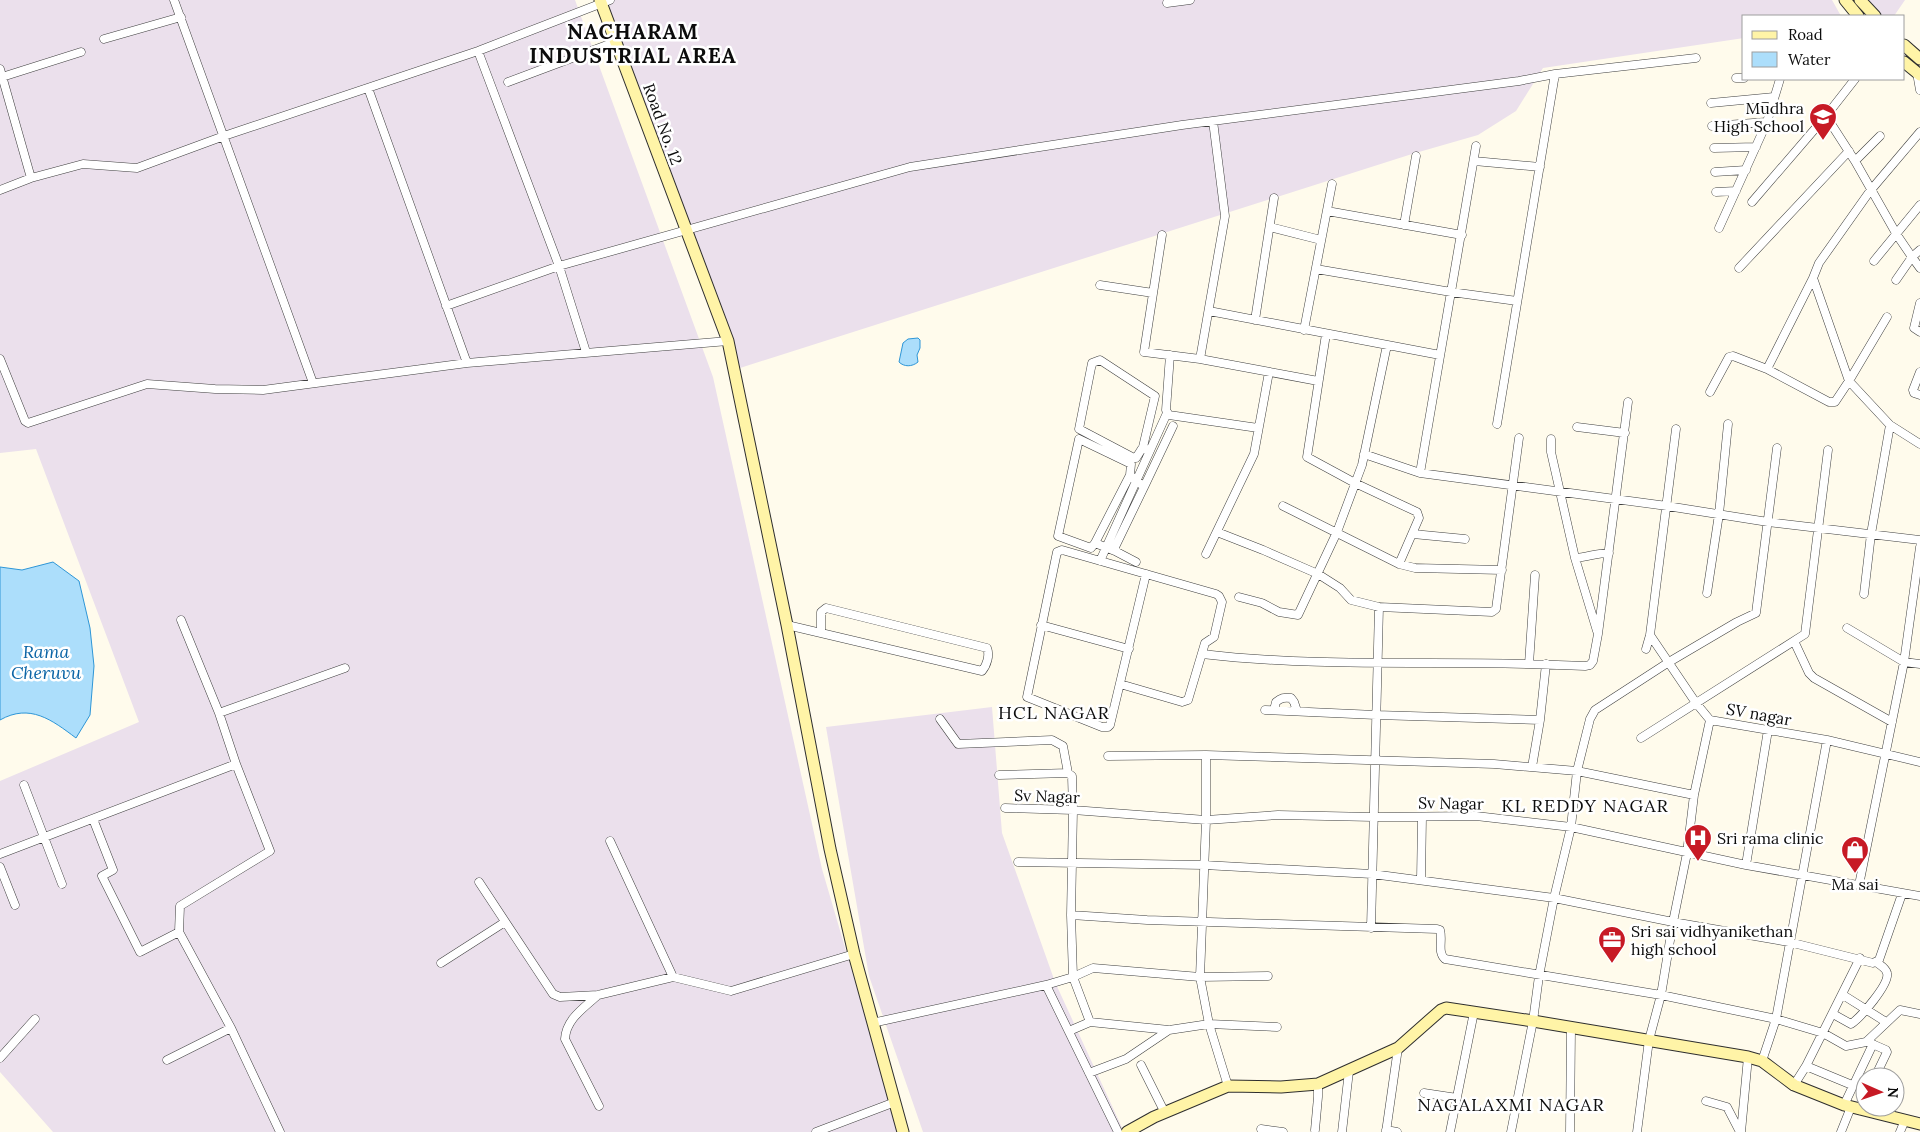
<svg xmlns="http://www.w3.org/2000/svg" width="1920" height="1132" viewBox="0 0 1920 1132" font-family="Lora,serif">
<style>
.industrial{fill:#ebe0ec}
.water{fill:#acdefb;stroke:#2e96d7}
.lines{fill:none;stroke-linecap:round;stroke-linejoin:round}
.street-casing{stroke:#3f3f3f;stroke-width:9}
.secondary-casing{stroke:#2e2e2e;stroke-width:13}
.street{stroke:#fff;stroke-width:8}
.secondary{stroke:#fff4a7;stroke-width:11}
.labels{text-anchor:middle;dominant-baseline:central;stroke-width:5;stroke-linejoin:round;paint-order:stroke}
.poi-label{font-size:16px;fill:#0c0c0c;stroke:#fff;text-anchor:start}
.street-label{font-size:16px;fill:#0c0c0c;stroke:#fff}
.water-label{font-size:18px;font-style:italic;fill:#0d66a7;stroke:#fff}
.neighbourhood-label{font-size:18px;letter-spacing:1px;fill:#0c0c0c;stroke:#fff}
.district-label{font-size:21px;font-weight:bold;letter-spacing:1px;fill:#0c0c0c;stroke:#fff}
</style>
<rect width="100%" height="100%" fill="#fffbec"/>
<!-- industrial -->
<path class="industrial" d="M 0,0 L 575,0 L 713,377 L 822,869 L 899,1132 L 53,1132 L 0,1072 L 0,781 L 139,722 L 36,449 L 0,453 Z
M 603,0 L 1832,0 L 1841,16 L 1744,16 L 1744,38 L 1543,68 L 1516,111 L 1478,135 L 1412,154 L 740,368 Z
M 1865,0 L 1905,0 L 1894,16 L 1876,16 Z
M 992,707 L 1002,833 L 1055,982 L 1124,1132 L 923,1132 L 869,976 L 826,727 Z"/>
<!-- water -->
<path class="water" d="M 918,338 L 920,340 L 920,348 L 917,355 L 918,362 C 912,367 904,367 899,362 L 903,343 L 908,339 Z
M 53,562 L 79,581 L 90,628 L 94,666 L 90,715 L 76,738 C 52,720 30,703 0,720 L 0,567 L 22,570 Z"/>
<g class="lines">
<defs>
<path id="street" d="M 174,0 L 313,383
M 1167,3 L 1190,0
M 104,39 L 181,17
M 478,51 L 559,266 L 586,352
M 0,69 L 31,178
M 1917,73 L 1920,90
M 2,77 L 81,52
M 1736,78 L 1744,78
M 508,82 L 615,42
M 368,88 L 467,363
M 1711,103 L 1774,97
M 1826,116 L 1855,161 L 1897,235 L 1912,257 L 1896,280
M 1712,126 L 1767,122
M 1920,132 L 1870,191 L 1819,263 L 1813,278 L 1849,381 L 1890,425 L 1920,444
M 1714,148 L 1756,147
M 1474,161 L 1540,167
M 1855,161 L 1880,136
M 1715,172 L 1746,170
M 0,190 L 31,178 L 83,164 L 137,168 L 224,136 L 478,51 L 610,0
M 1716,192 L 1736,191
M 1752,202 L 1826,116 L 1855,79
M 1327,211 L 1462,235
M 1404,225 L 1416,156
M 1270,227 L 1321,240
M 1719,228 L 1767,122 L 1780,79
M 1162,235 L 1144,352 L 1200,359 L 1318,381
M 1920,250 L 1912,257 L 1920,268
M 1874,261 L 1920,205
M 1739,268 L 1849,151
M 1316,269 L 1451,292 L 1517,301
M 1100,285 L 1153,293
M 1920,303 L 1914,328 L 1920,332
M 446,306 L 559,266 L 910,167 L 1182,125 L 1519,81 L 1555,74 L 1696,58
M 1209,311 L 1440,355
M 1255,320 L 1274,198
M 1304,330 L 1332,184
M 1326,334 L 1307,457 L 1355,483 L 1417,512 L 1419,518 L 1399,564
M 1170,355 L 1166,410 L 1169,415 L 1258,428
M 0,359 L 25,421 L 28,423 L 147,384 L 215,389 L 263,390 L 467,363 L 728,341
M 1200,359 L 1225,216 L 1213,121
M 1767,369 L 1813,278
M 1920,372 L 1913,390 L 1914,393 L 1920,395
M 1710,392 L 1729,357 L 1733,356 L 1767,369 L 1829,402 L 1835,402 L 1849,381 L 1887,317
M 1497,424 L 1555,74
M 1577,427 L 1625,433
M 1551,439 L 1551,452 L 1575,558 L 1597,631
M 1143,447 L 1136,458 L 1134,458 L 1079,429 L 1092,363 L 1100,360 L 1155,396 L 1143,447 L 1149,451
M 1364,454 L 1420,473 L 1667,506 L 1768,522 L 1920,540
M 1420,473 L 1476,146
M 1144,487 L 1173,426
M 1283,506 L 1399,564 L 1415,568 L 1502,570
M 1217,532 L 1263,550 L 1318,574 L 1340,588 L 1351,600 L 1379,607 L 1492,612 L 1496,609 L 1519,438
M 1413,534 L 1465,539
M 1095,543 L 1091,548 L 1058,536 L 1079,439 L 1131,464 L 1130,475
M 1115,551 L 1095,543 L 1130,475 L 1144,487 L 1115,547 L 1115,551 L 1136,562
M 1206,554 L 1254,454 L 1269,372
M 1575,558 C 1588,557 1597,553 1609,553
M 1100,561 L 1167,413
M 1707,593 L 1719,514 L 1728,424
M 1864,594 L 1871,534 L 1890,425
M 1239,597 L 1262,603 L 1279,612 L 1298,615 L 1337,532 L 1362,465 L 1387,345
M 181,620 L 219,713 L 236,764 L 270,851 L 180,906 L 179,932 L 231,1028 L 280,1132
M 787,625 L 982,671 C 987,665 990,655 987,648 L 826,608 L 821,612 L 821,632
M 1041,625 L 1129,649
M 1847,628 L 1904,662 L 1920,664
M 1650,635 L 1696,703 L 1710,720
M 1794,641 L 1809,673 L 1814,678 L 1892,722
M 1646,649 L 1650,635 L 1676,429
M 1202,654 C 1329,669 1458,659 1585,666 L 1590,665 L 1593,661 L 1598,634 L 1628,402
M 1529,664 L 1535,575
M 1120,684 L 1182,702 L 1188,700 L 1205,643 L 1214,637 L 1222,602 L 1219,596 L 1216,594 L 1062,550 L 1057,552 L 1027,697 L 1102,727 L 1108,727 L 1110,725 L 1146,574
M 1265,710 L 1376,715 L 1540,720
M 1274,710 L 1276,702 C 1281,698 1284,697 1291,698 L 1294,702 L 1297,711
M 219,713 L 345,668
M 940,719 L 958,744 L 1052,740 L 1063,746 L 1068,773
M 1641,738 L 1805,634 L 1828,450
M 1206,755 L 1206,820 L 1200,977 L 1209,1024 L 1228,1086
M 1108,756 L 1206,755 L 1494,764 L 1577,771 L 1694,795
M 1532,767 L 1540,720 L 1546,664
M 999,775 L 1068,773 L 1072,776 L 1073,810 L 1071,915 L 1073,977 L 1090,1022 L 1169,1030 L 1209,1024 L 1277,1027
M 24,785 L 62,884
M 1005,808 L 1073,810 L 1206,820 L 1278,815 L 1373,817 L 1476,816 L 1571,827 L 1746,865 L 1920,896
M 93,819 L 113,870 L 102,876 L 140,952 L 179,932
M 610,841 L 673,977
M 0,854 L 236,764
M 1018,862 L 1204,865 L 1372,874 L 1554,898 L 1673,922 L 1789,942 L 1873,963 L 1879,960 L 1902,894
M 1746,865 L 1768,730
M 0,867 L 15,905
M 1421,880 L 1422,817
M 479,882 L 553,994 L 560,997 L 598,995 L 673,977 L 731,991 L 854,954
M 1859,885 L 1904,662 L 1920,547
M 1071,915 L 1147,920 L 1437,929 L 1440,930 C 1443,940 1437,952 1445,959 L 1661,995 L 1776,1019 L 1823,1033 L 1846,1046 L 1866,1042 L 1900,1010 L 1920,1014
M 1371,928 L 1379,607
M 441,963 L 505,922
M 1046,985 L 1073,977 L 1093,968 L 1200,977 L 1268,976
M 598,995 C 584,1008 566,1019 565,1039 L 599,1106
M 1843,995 L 1886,1022
M 1833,1014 L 1851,1024 C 1860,1018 1890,984 1887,973 C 1886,968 1880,965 1876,962
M 872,1023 L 1046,985 L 1118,1132
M 1069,1031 L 1090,1022
M 1870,1043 L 1886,1050 L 1887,1052 L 1875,1077
M 0,1058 L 35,1019
M 167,1060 L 231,1028
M 1762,1061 L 1776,1019 L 1827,740
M 1141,1065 L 1165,1113
M 1806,1066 L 1852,1085
M 1089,1073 L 1126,1059 L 1169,1030
M 1794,1085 L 1806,1066 L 1860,958
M 1424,1093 L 1457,1098
M 1706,1101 L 1727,1107 L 1740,1132
M 1844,1105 L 1873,1044
M 1859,1110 L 1865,1098
M 1261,1129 L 1283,1132
M 1315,1130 L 1318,1097 L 1318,1084
M 1386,1130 L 1397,1132
M 816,1132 L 895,1102
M 1342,1132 L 1349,1071
M 1386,1132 L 1398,1048
M 1450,1132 L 1474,1012
M 1511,1132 L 1533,1021 L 1539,976 L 1554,898 L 1571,827 L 1577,771 L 1590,719 L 1595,710 L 1669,662 L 1737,622 L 1756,613 L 1777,448
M 1570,1132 L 1571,1028
M 1637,1132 L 1649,1040 L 1661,995 L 1673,922 L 1687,853 L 1694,795 L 1710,720 L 1827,740 L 1920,762
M 1741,1132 L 1748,1057
M 1841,1132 L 1851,1107
M 1900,1132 L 1905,1120"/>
<path id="secondary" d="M 600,0 L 728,341 L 787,625 L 830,849 L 854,954 L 903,1132
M 1845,0 L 1858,16
M 1860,0 L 1875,16
M 1904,45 L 1920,59
M 1904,62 L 1920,75
M 1127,1132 L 1154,1117 L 1228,1086 L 1281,1087 L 1318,1084 L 1398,1048 L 1441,1010 L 1446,1008 L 1533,1021 L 1748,1057 L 1762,1061 L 1794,1085 L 1844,1105 L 1920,1124"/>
</defs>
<!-- street casing -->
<use href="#street" class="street-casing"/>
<!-- secondary casing -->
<use href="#secondary" class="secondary-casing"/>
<!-- street -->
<use href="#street" class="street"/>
<!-- secondary -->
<use href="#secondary" class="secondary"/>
</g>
<!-- icons -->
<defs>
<symbol id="school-pin" viewBox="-11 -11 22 30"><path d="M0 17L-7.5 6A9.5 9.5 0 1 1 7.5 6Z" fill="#c71a25" stroke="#fff"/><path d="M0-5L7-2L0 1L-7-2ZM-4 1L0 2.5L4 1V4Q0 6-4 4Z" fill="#fff"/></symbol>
<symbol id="hospital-pin" viewBox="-11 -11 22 30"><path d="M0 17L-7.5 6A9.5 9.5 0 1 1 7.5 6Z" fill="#c71a25" stroke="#fff"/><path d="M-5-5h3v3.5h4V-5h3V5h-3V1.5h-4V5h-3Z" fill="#fff"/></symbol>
<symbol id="shop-pin" viewBox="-11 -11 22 30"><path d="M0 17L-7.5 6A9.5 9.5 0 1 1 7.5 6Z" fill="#c71a25" stroke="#fff"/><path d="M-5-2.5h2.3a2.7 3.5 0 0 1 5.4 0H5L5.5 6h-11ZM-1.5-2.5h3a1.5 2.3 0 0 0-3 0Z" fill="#fff"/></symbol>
<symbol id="office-pin" viewBox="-11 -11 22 30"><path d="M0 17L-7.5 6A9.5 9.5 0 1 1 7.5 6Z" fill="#c71a25" stroke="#fff"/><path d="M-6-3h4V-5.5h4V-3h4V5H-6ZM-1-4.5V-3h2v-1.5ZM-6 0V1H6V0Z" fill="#fff"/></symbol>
</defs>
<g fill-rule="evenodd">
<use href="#school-pin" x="1807" y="101" width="32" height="43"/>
<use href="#hospital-pin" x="1682" y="822" width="32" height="43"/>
<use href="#shop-pin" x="1839" y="834" width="32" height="43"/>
<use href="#office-pin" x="1596" y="924" width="32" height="43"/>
</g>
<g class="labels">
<!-- poi labels -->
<g class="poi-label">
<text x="1804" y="108" text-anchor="end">Mudhra<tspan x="1804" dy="18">High School</tspan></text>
<text x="1717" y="838">Sri rama clinic</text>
<text x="1855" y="884" text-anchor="middle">Ma sai</text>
<text x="1631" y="931">Sri sai vidhyanikethan<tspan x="1631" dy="18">high school</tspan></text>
</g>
<!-- street labels -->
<g class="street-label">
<text transform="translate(663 124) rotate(70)">Road No. 12</text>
<text transform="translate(1759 714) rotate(10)">SV nagar</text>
<text transform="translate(1047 796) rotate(2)">Sv Nagar</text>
<text transform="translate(1451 803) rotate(1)">Sv Nagar</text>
</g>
<!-- water labels -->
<g class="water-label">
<text x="46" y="651">Rama<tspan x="46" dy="21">Cheruvu</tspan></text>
</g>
<!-- neighbourhood labels -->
<g class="neighbourhood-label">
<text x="1054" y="712">HCL NAGAR</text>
<text x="1585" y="805">KL REDDY NAGAR</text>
<text x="1511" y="1104">NAGALAXMI NAGAR</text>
</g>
<!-- district labels -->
<g class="district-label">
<text x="633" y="31">NACHARAM<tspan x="633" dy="24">INDUSTRIAL AREA</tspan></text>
</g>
</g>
<!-- legend -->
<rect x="1742" y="15" width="162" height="65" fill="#ffffff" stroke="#9e9e9e"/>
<rect x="1752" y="31" width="25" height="8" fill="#fff4a7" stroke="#9e9e9e"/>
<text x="1788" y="40" font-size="15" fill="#0c0c0c">Road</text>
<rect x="1752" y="52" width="25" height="15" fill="#acdefb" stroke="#9e9e9e"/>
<text x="1788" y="65" font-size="15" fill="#0c0c0c">Water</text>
<!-- north arrow -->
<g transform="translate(1880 1092) rotate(92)"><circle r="24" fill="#ffffff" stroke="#9e9e9e"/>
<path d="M0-4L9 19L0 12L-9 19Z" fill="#c71a25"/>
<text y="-8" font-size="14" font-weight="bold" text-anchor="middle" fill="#0c0c0c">N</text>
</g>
</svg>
